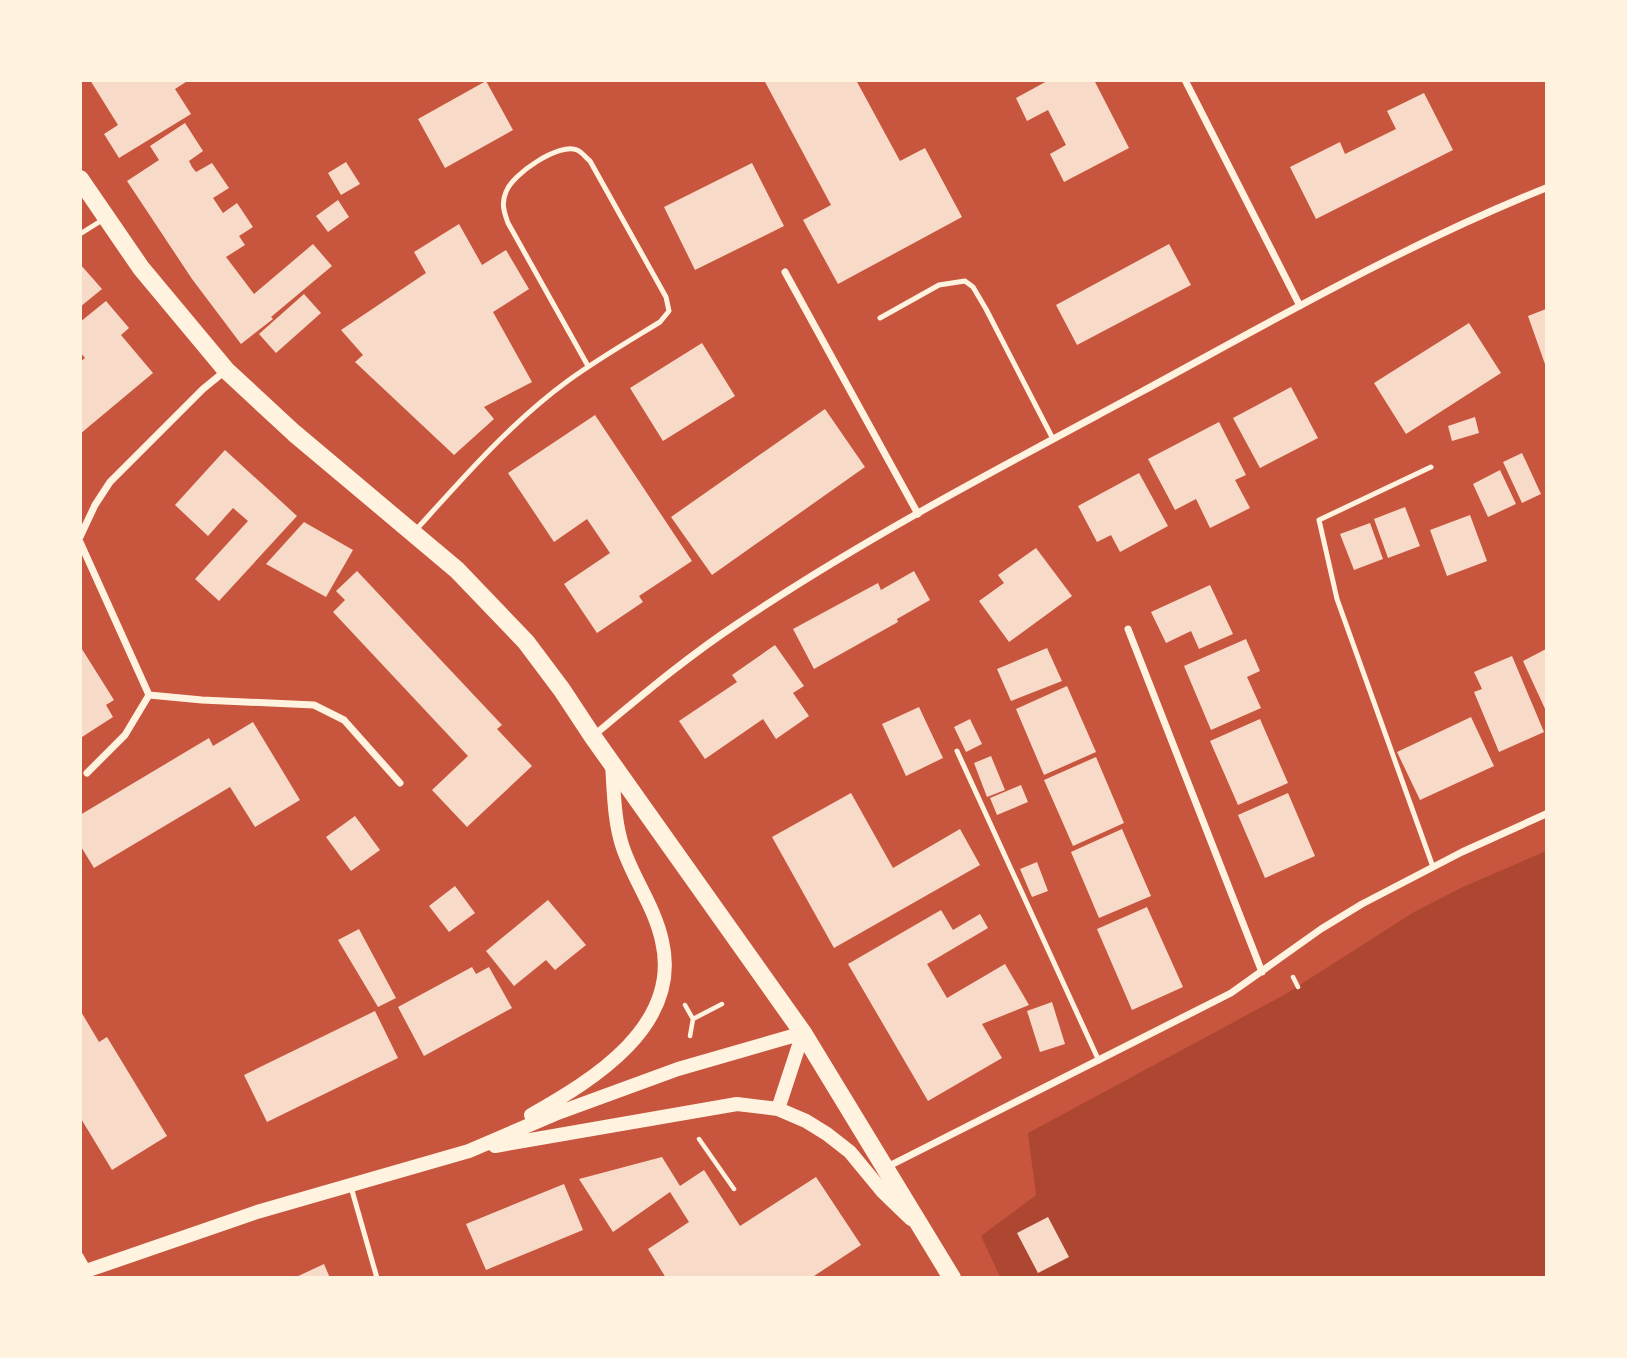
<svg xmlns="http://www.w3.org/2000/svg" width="1627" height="1358" viewBox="0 0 1627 1358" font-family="Inter,sans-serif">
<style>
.green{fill:#ae4732}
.building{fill:#f7dbc8}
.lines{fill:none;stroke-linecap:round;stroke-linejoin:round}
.path{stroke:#fff3e0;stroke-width:4.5}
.service{stroke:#fff3e0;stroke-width:5}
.minor{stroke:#fff3e0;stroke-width:7}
.secondary{stroke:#fff3e0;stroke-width:14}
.primary{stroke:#fff3e0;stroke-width:18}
</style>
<rect width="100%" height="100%" fill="#c8553d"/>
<!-- green -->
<path class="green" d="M 1546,851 L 1546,1277 L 1000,1277 L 981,1236 L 1036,1195 L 1028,1133 L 1284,995 L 1414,912 L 1463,887 Z"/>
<!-- building -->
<path class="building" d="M 90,80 L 189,80 L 175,89 L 191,114 L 119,158 L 104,134 L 118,125 Z
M 764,80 L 856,80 L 900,161 L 925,148 L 962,217 L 838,284 L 803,220 L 831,205 Z
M 1049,80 L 1094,80 L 1129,148 L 1064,182 L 1050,154 L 1066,145 L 1048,110 L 1027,121 L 1016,98 Z
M 486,81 L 513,130 L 445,168 L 418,119 Z
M 1424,93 L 1453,150 L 1316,219 L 1290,167 L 1340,142 L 1345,154 L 1396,129 L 1387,111 Z
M 185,123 L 203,151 L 189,161 L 192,167 L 196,172 L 212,163 L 229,188 L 213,198 L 223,213 L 237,203 L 253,227 L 239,236 L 245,245 L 226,257 L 254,294 L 313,244 L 332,266 L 271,317 L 273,319 L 241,344 L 192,279 L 127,181 L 159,160 L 150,146 Z
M 346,162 L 360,184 L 341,195 L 328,173 Z
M 752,163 L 784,226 L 695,270 L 664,207 Z
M 338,200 L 349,217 L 328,232 L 316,216 Z
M 459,224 L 482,265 L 506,250 L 529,289 L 493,312 L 532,382 L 484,407 L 494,419 L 454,455 L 355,362 L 363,355 L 341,330 L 426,273 L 414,252 Z
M 1169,244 L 1191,285 L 1077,345 L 1056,305 Z
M 80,264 L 102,289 L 80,307 Z
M 304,294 L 321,313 L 276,353 L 259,334 Z
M 106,301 L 129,328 L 121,335 L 153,373 L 80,434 L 80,362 L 85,358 L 80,352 L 80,322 Z
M 1546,309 L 1546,367 L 1528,316 Z
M 1469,323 L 1501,373 L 1406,434 L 1374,383 Z
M 702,343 L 735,396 L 663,441 L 630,388 Z
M 1291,387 L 1318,438 L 1260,468 L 1233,418 Z
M 825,409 L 865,467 L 712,575 L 671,517 Z
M 595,415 L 692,561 L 639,596 L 643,602 L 597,633 L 564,584 L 610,553 L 587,519 L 554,542 L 508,473 Z
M 1475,417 L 1479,433 L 1452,441 L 1448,426 Z
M 1219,422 L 1246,475 L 1235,480 L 1250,508 L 1210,528 L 1196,499 L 1175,510 L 1148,459 Z
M 225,450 L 297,516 L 219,601 L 195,579 L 248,521 L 233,508 L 208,536 L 175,505 Z
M 1522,453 L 1541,494 L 1522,503 L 1503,462 Z
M 1500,470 L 1516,504 L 1488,517 L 1473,484 Z
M 1139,473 L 1168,526 L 1120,552 L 1111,535 L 1097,542 L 1078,506 Z
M 1405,507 L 1420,546 L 1388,558 L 1374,519 Z
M 1470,515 L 1487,561 L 1447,576 L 1430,530 Z
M 304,522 L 353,550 L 326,597 L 266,564 Z
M 1370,523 L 1383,559 L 1354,570 L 1340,534 Z
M 1036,548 L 1072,596 L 1009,642 L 979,601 L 1004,583 L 998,575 Z
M 357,571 L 502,725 L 497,729 L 532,766 L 467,827 L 432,790 L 468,756 L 333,612 L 345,600 L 336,591 Z
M 914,571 L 930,600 L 897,619 L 898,622 L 814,669 L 793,629 L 878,583 L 881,590 Z
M 1210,585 L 1233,634 L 1199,649 L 1191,631 L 1166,643 L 1151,612 Z
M 1246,639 L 1260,671 L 1247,677 L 1261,708 L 1211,730 L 1184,666 Z
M 775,645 L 804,686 L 793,693 L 809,716 L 776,739 L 763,719 L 705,759 L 679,721 L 737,682 L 732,675 Z
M 80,646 L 114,700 L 106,705 L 113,717 L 82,737 Z
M 1047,648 L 1062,681 L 1011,701 L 997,669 Z
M 1546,649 L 1546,711 L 1523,661 Z
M 1512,656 L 1544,732 L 1499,752 L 1474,692 L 1482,689 L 1474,672 Z
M 1067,686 L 1096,752 L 1044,775 L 1016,709 Z
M 919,707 L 943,758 L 906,776 L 882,724 Z
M 1471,717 L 1494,766 L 1420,800 L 1397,752 Z
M 970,719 L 982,744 L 966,752 L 954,727 Z
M 1260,719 L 1288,783 L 1238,805 L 1210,741 Z
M 253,722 L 300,800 L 255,827 L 230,787 L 94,868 L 80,845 L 80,815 L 209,738 L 213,746 Z
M 991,756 L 1005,790 L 987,797 L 974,763 Z
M 1096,757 L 1124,823 L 1073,846 L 1044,780 Z
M 1021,785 L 1028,802 L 997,815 L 990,798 Z
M 851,793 L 893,868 L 960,829 L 980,865 L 834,948 L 772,837 Z
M 1288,793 L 1315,856 L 1265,878 L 1238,815 Z
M 355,816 L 380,850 L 351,871 L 326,837 Z
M 1122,829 L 1151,896 L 1099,918 L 1071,852 Z
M 1037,862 L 1048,891 L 1032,897 L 1020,869 Z
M 455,886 L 475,913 L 449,932 L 429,906 Z
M 548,900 L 586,945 L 555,970 L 546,960 L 514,986 L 486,951 Z
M 1147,907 L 1183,987 L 1132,1010 L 1097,929 Z
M 941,910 L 953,930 L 980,914 L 988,928 L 927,964 L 947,998 L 1005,964 L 1029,1005 L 982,1024 L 1002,1058 L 928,1101 L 848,964 Z
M 359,929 L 396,998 L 378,1007 L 338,940 Z
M 472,967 L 476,974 L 489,967 L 512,1008 L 424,1056 L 398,1007 Z
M 1052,1002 L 1065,1044 L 1040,1052 L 1027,1011 Z
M 80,1010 L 99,1042 L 107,1037 L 167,1136 L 112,1170 L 80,1117 Z
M 375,1011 L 398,1058 L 267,1122 L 244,1075 Z
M 662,1157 L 680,1186 L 704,1170 L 740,1226 L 816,1177 L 861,1245 L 811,1278 L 666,1278 L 648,1249 L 689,1222 L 670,1192 L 613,1232 L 579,1179 Z
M 564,1184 L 583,1230 L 486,1270 L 466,1224 Z
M 1048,1217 L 1069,1257 L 1038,1273 L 1017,1233 Z
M 324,1264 L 330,1278 L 294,1278 Z"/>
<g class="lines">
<!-- path -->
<path class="path" d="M 1293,977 L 1298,987
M 685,1005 L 693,1019 L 690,1036
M 693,1019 L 722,1004
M 699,1139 L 734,1189"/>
<!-- service -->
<path class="service" d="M 80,234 L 104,219
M 880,318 L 939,285 L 965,281 L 973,287 L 986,309 L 1053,439
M 1431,467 L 1319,520 L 1337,599 L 1433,867
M 414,532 C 463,478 510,423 569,380 C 598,359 629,341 660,322 L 669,311 L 666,297 L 590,161 C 586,158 582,152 577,150 C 560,142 512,174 506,192 C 501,203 504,212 508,223 L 588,366
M 957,751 L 1099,1061
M 351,1187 L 377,1278"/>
<!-- minor -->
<path class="minor" d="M 1185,80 L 1300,306
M 785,272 L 918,514
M 80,537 L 95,505 L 110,482 L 203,389 L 225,371
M 80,542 L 149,695
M 1128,629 L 1262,972
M 149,695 L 202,700 L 314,705 L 344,720 L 400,783
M 593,736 C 640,697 687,657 737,624 C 866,537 1005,465 1141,392 C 1274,320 1406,244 1546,188
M 87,773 L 125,735 L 149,695
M 887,1167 L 1231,993 L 1321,929 L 1362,904 L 1462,852 L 1546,814
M 80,1256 L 88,1270"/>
<!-- secondary -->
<path class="secondary" d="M 778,1109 L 803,1033
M 531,1115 C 593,1080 682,1026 662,941 C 655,908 634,880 623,848 C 614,822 614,792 612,764
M 495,1146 L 737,1104 L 778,1109 L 806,1121 L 827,1134 L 850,1152 L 883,1192 L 911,1219
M 80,1273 L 257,1212 L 469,1151 L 555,1114 L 678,1069 L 803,1033"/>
<!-- primary -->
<path class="primary" d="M 80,179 L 141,268 L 226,370 L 294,433 L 457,570 L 526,642 L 562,690 L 593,737 L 803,1033 L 952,1278"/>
</g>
<!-- border -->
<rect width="1627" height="1358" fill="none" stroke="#fff3e0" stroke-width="164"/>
</svg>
